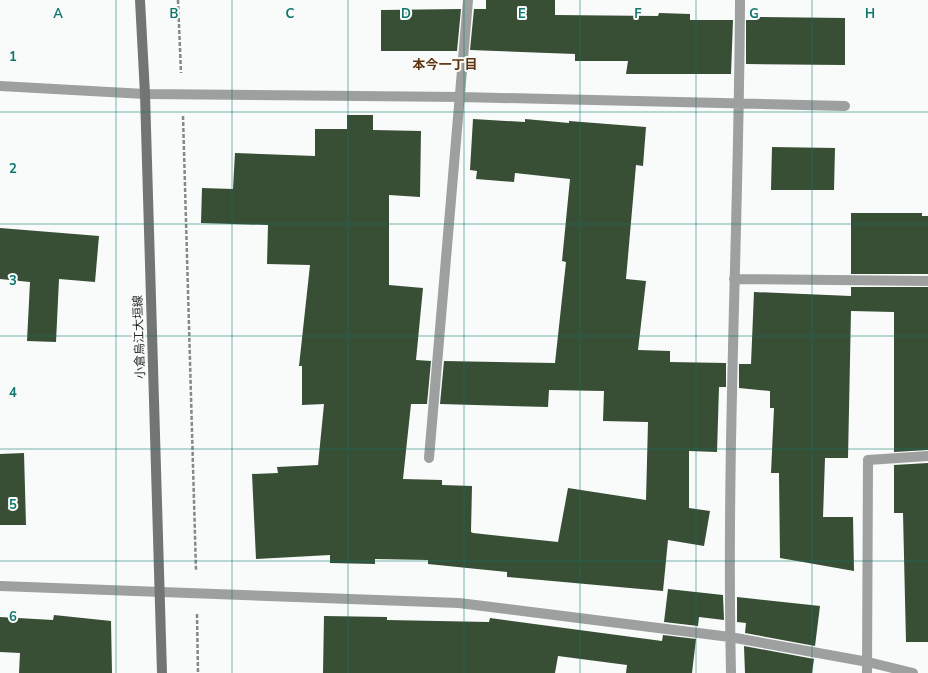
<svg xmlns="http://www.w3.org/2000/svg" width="928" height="673" viewBox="0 0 928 673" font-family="'Nunito Sans','Noto Sans JP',sans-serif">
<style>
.building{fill:#384e35}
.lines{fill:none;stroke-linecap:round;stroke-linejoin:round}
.path{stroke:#868887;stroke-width:2.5;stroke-dasharray:4 2;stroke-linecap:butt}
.street{stroke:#9ea0a0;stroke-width:10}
.secondary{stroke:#737575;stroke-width:10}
.grid{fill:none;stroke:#0f766e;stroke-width:1;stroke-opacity:0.55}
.labels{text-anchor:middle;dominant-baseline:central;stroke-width:4;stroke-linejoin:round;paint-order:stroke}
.street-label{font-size:12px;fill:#272928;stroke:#f8fbf9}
.neighbourhood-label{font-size:13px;font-weight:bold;fill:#5f330d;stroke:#f8fbf9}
.grid-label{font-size:13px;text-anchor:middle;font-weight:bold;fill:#0f766e;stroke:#f8fbf9;stroke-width:4;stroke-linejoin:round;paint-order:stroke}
</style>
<rect width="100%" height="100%" fill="#f8fbf9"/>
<!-- building -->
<path class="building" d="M 486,0 L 555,0 L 555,15 L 658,16 L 659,13 L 690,14 L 690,20 L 733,20 L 731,74 L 626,74 L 628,61 L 575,61 L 575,54 L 470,50 L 474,9 L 486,9 Z
M 461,9 L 457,51 L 381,51 L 381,10 Z
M 757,17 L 845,18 L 845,65 L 746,64 L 746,20 L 757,20 Z
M 347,115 L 373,115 L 373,130 L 421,131 L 420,197 L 389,195 L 389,285 L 423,288 L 416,360 L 431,361 L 427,404 L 411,404 L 403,479 L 442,480 L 442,485 L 472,486 L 471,532 L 473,533 L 558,542 L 568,488 L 646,500 L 648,422 L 603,421 L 604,391 L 549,390 L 548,407 L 440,404 L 444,361 L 555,363 L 566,262 L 562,261 L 570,179 L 515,173 L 514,182 L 476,179 L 477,171 L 470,170 L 473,119 L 525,122 L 525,119 L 569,123 L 569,121 L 646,127 L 643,166 L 636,165 L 626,279 L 646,281 L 638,350 L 670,351 L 670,362 L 726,363 L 726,387 L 719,387 L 717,452 L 689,451 L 689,508 L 710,511 L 704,546 L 668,540 L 663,591 L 507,577 L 507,572 L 428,564 L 428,560 L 375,559 L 375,564 L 330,563 L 330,555 L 256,559 L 252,474 L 278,473 L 277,467 L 318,465 L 324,404 L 302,405 L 302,366 L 299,366 L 310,265 L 267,264 L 268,225 L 201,223 L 202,188 L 233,189 L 235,153 L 315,156 L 315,129 L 347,129 Z
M 772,147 L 835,148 L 834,190 L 771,190 Z
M 851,213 L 922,213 L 922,216 L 928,216 L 928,274 L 851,274 Z
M 0,228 L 99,236 L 95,282 L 59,279 L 56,342 L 27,341 L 30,282 L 0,279 Z
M 851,287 L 928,287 L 928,450 L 894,452 L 894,312 L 851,311 L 848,458 L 825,458 L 823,517 L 853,517 L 854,571 L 780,558 L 779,473 L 771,473 L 774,408 L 770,408 L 770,391 L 739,388 L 739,364 L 751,364 L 754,292 L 851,296 Z
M 24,453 L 26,525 L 0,525 L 0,454 Z
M 928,463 L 928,642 L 906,642 L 903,513 L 894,513 L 894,465 Z
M 668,589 L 723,595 L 724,620 L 699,617 L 698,626 L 664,622 Z
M 737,597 L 820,606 L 815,646 L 745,633 L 746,623 L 737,622 Z
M 54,615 L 111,621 L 112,673 L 19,673 L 20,653 L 0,652 L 0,617 L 53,620 Z
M 324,616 L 387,617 L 387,620 L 489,622 L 490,618 L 662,641 L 663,635 L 696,639 L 692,673 L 626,673 L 627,665 L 558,656 L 555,673 L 323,673 Z
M 744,646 L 814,659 L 812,673 L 745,673 Z"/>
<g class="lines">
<!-- path -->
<path class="path" d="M 178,0 L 181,73
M 183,116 L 196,571
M 197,614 L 198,673"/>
<!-- street -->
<path class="street" d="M 0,86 L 145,94 L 461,97 L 845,106
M 734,279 L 928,281
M 429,458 L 468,0
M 0,586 L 459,603 L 730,637 L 868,662 L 913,673
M 731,673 C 726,449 739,224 740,0
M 867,673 L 868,460 L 928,456"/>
<!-- secondary -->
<path class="secondary" d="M 140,0 L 145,94 L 162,673"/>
</g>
<!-- grid -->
<path class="grid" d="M 116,0 L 116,673M 232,0 L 232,673M 348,0 L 348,673M 464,0 L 464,673M 580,0 L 580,673M 696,0 L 696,673M 812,0 L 812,673M 0,112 L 928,112M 0,224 L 928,224M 0,336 L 928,336M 0,449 L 928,449M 0,561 L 928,561"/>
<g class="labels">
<!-- street labels -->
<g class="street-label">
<text transform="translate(139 337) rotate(-92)">小倉烏江大垣線</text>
</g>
<!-- neighbourhood labels -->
<g class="neighbourhood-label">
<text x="445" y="65">本今一丁目</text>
</g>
</g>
<g class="grid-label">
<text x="58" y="18">A</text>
<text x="174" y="18">B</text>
<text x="290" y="18">C</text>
<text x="406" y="18">D</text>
<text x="522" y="18">E</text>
<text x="638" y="18">F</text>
<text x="754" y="18">G</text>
<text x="870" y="18">H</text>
<text x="13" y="61">1</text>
<text x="13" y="173">2</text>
<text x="13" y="285">3</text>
<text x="13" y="397">4</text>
<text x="13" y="509">5</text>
<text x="13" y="621">6</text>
</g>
</svg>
